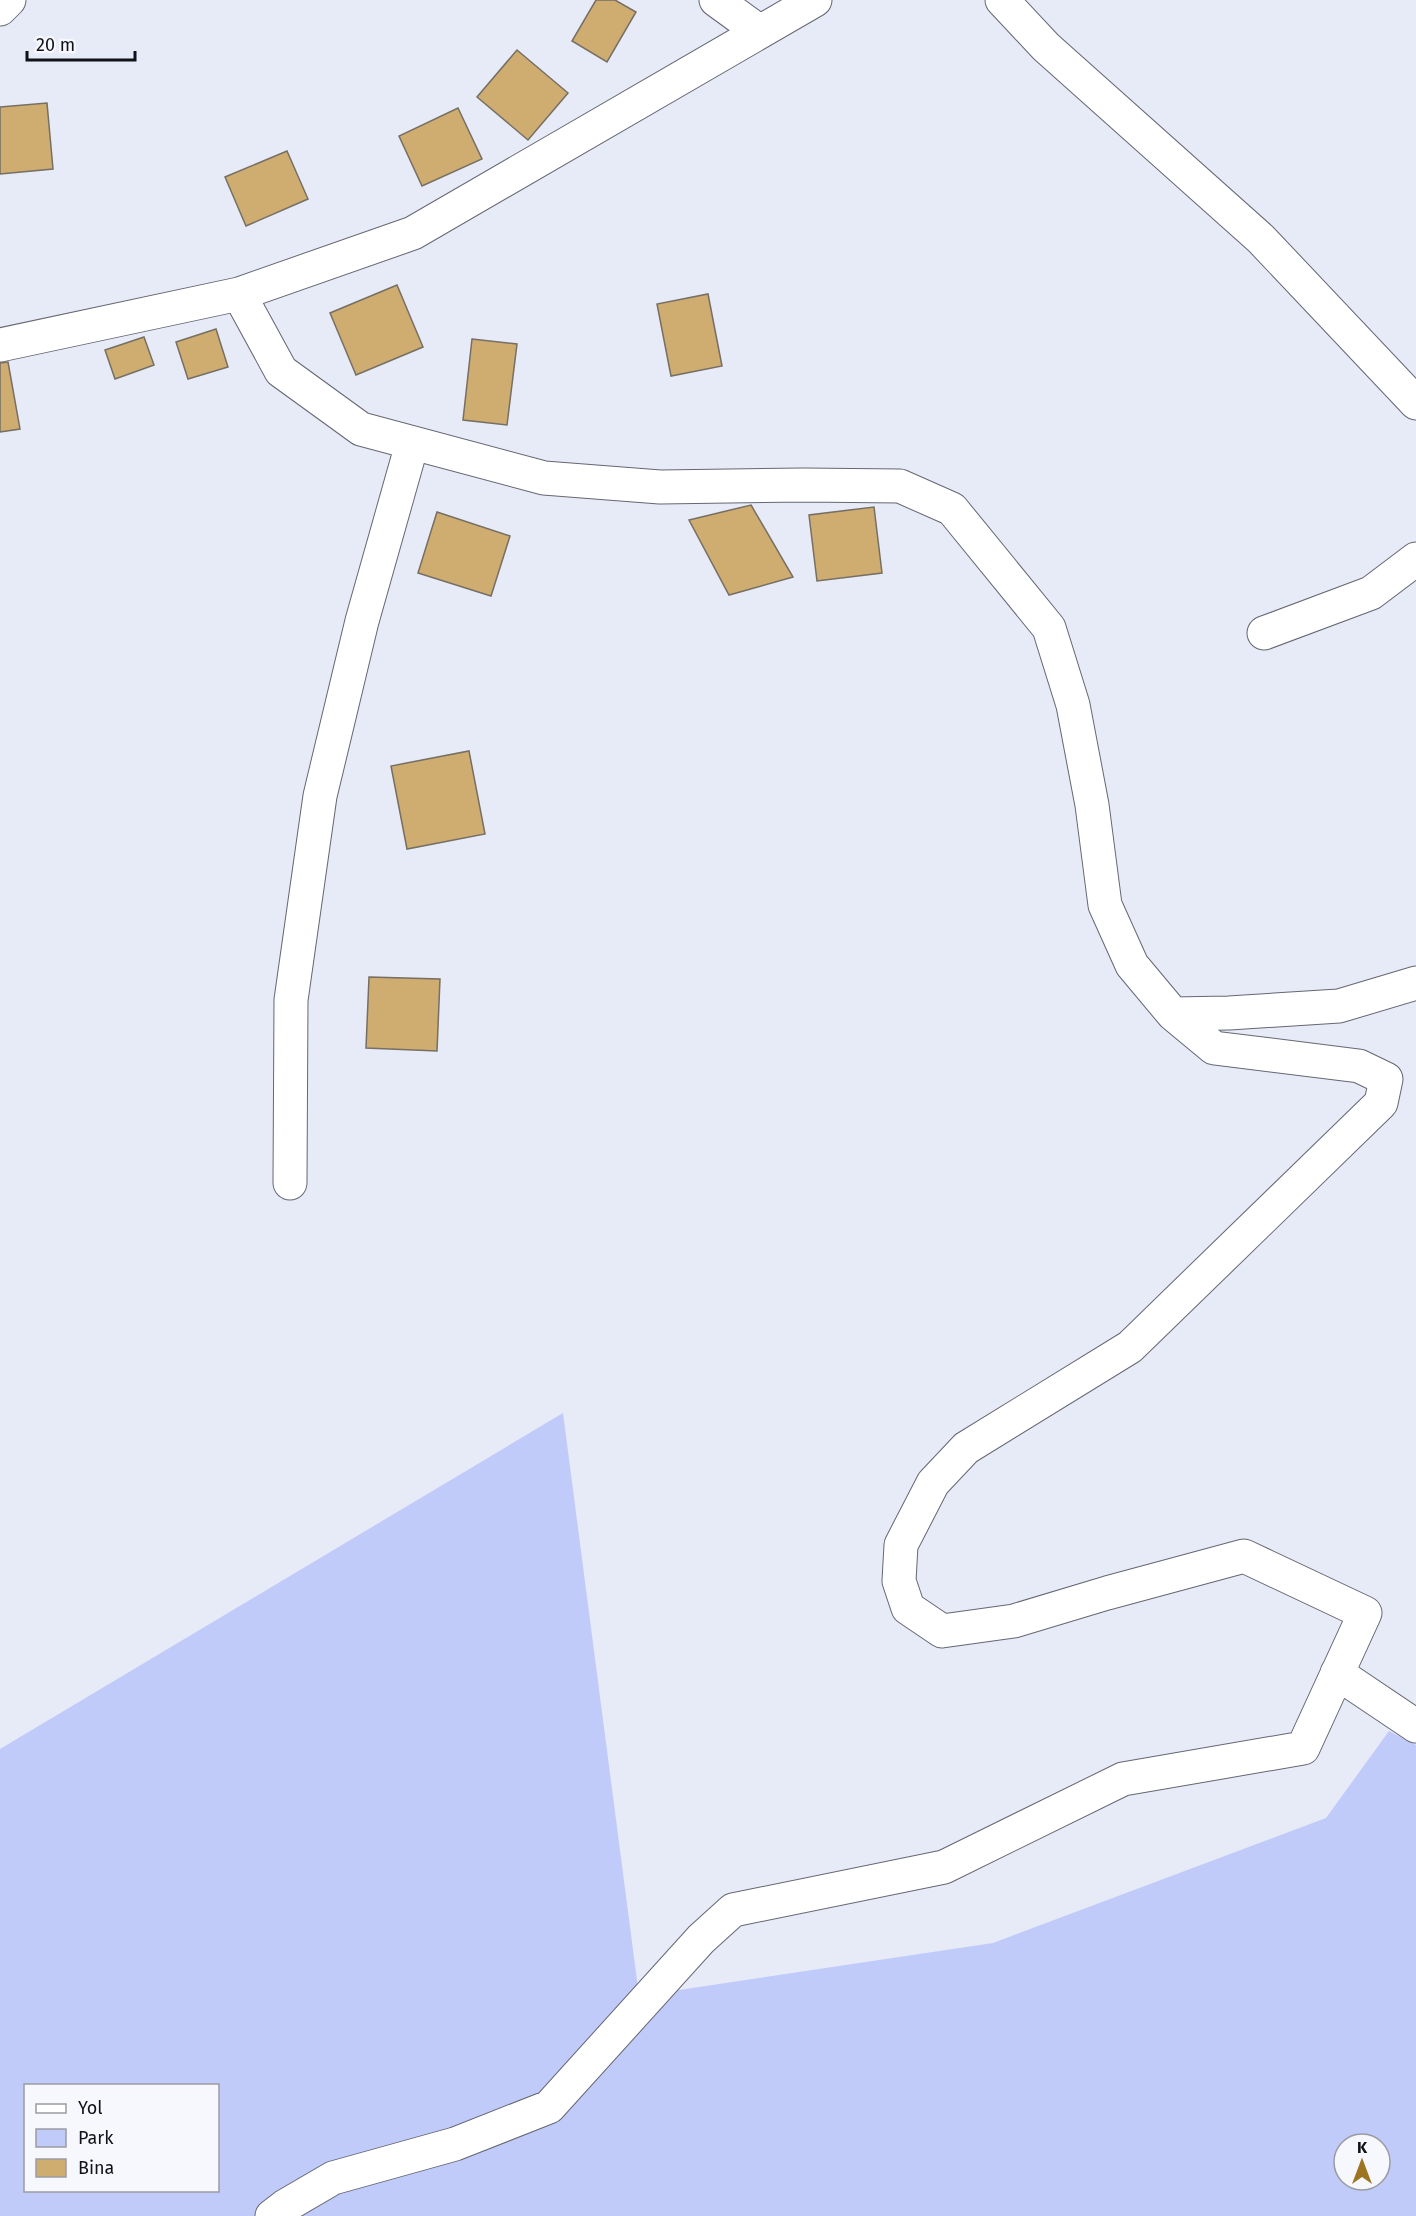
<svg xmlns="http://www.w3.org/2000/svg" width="1416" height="2216" viewBox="0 0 1416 2216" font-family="'Fira Sans',sans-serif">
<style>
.green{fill:#c0cbfa;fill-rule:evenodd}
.building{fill:#cfac70;stroke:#756f64;stroke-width:1.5}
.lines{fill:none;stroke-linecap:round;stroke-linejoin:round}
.minor-casing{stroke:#656772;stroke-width:35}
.minor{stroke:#fff;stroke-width:33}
</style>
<rect width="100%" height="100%" fill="#e7eaf7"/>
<!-- green -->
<path class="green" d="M 563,1413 L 639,1996 L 993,1943 L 1326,1818 L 1389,1731 L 1416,1745 L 1416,2216 L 0,2216 L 0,1749 ZM 26,2086 L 218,2086 L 218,2190 L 26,2190 ZM 1344,2144 L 1380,2144 L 1380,2180 L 1344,2180 Z"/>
<!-- building -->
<path class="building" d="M 596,0 L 615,0 L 636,12 L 607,62 L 572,41 Z
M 517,50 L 568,93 L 528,140 L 477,97 Z
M 47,103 L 53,169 L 0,174 L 0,107 Z
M 458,108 L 482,159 L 422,186 L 399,136 Z
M 287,151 L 308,199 L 246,226 L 225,177 Z
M 397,285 L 423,347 L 356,375 L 330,313 Z
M 708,294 L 722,366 L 671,376 L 657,304 Z
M 216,329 L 228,367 L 188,379 L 176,342 Z
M 144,337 L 154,365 L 115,379 L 105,350 Z
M 472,339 L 517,344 L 507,425 L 463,420 Z
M 8,362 L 20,429 L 0,432 L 0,363 Z
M 751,505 L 793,577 L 729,595 L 689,520 Z
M 874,507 L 882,573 L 817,581 L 809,515 Z
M 437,512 L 510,536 L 491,596 L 418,573 Z
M 469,751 L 485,834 L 407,849 L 391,766 Z
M 369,977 L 440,979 L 437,1051 L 366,1048 Z"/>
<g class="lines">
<defs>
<path id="minor" d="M 716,0 L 760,32
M 1002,0 L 1046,47 L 1261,239 L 1416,403
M 0,9 L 9,0
M 239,294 L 281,371 L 361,429 L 544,478 L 660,487 L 803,485 L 900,486 L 952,509 L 1049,628 L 1073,705 L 1092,805 L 1105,905 L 1132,965 L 1173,1014 L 1229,1013 L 1339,1006 L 1416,983
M 0,345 L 239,294 L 413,233 L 815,0
M 1264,633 L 1371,593 L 1416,559
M 290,1183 L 291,1000 L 320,796 L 362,621 L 412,444
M 1337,1673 L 1416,1726
M 272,2216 L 285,2206 L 333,2178 L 455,2144 L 549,2107 L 701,1939 L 733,1910 L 944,1867 L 1123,1779 L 1303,1748 L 1365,1613 L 1244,1556 L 1107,1593 L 1014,1621 L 942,1631 L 908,1608 L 899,1581 L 901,1545 L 933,1483 L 966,1448 L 1130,1347 L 1381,1103 L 1386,1079 L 1359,1066 L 1214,1048 L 1173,1014"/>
</defs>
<!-- minor casing -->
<use href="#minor" class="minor-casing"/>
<!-- minor -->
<use href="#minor" class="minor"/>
</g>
<!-- legend -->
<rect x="24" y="2084" width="195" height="108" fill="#f6f8fd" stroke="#9a9ca1" stroke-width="1.5"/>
<rect x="36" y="2104" width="30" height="9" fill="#ffffff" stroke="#9a9ca1" stroke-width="1.5"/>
<text x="78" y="2114" font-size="18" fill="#111217">Yol</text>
<rect x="36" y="2129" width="30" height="18" fill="#c0cbfa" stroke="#9a9ca1" stroke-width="1.5"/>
<text x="78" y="2144" font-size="18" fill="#111217">Park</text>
<rect x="36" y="2159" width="30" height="18" fill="#cfac70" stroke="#9a9ca1" stroke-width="1.5"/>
<text x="78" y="2174" font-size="18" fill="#111217">Bina</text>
<!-- north arrow -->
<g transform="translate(1362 2162)"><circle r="28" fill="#f6f8fd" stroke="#9a9ca1" stroke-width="1.5"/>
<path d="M0-4.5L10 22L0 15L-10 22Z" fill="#9d7422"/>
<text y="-9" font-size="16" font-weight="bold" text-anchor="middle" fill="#111217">K</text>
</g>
<!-- scale -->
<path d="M27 51v9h108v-9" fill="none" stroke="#111217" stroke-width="3"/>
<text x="36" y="51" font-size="18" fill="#111217" stroke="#f6f8fd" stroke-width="4.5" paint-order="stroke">20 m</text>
</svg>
